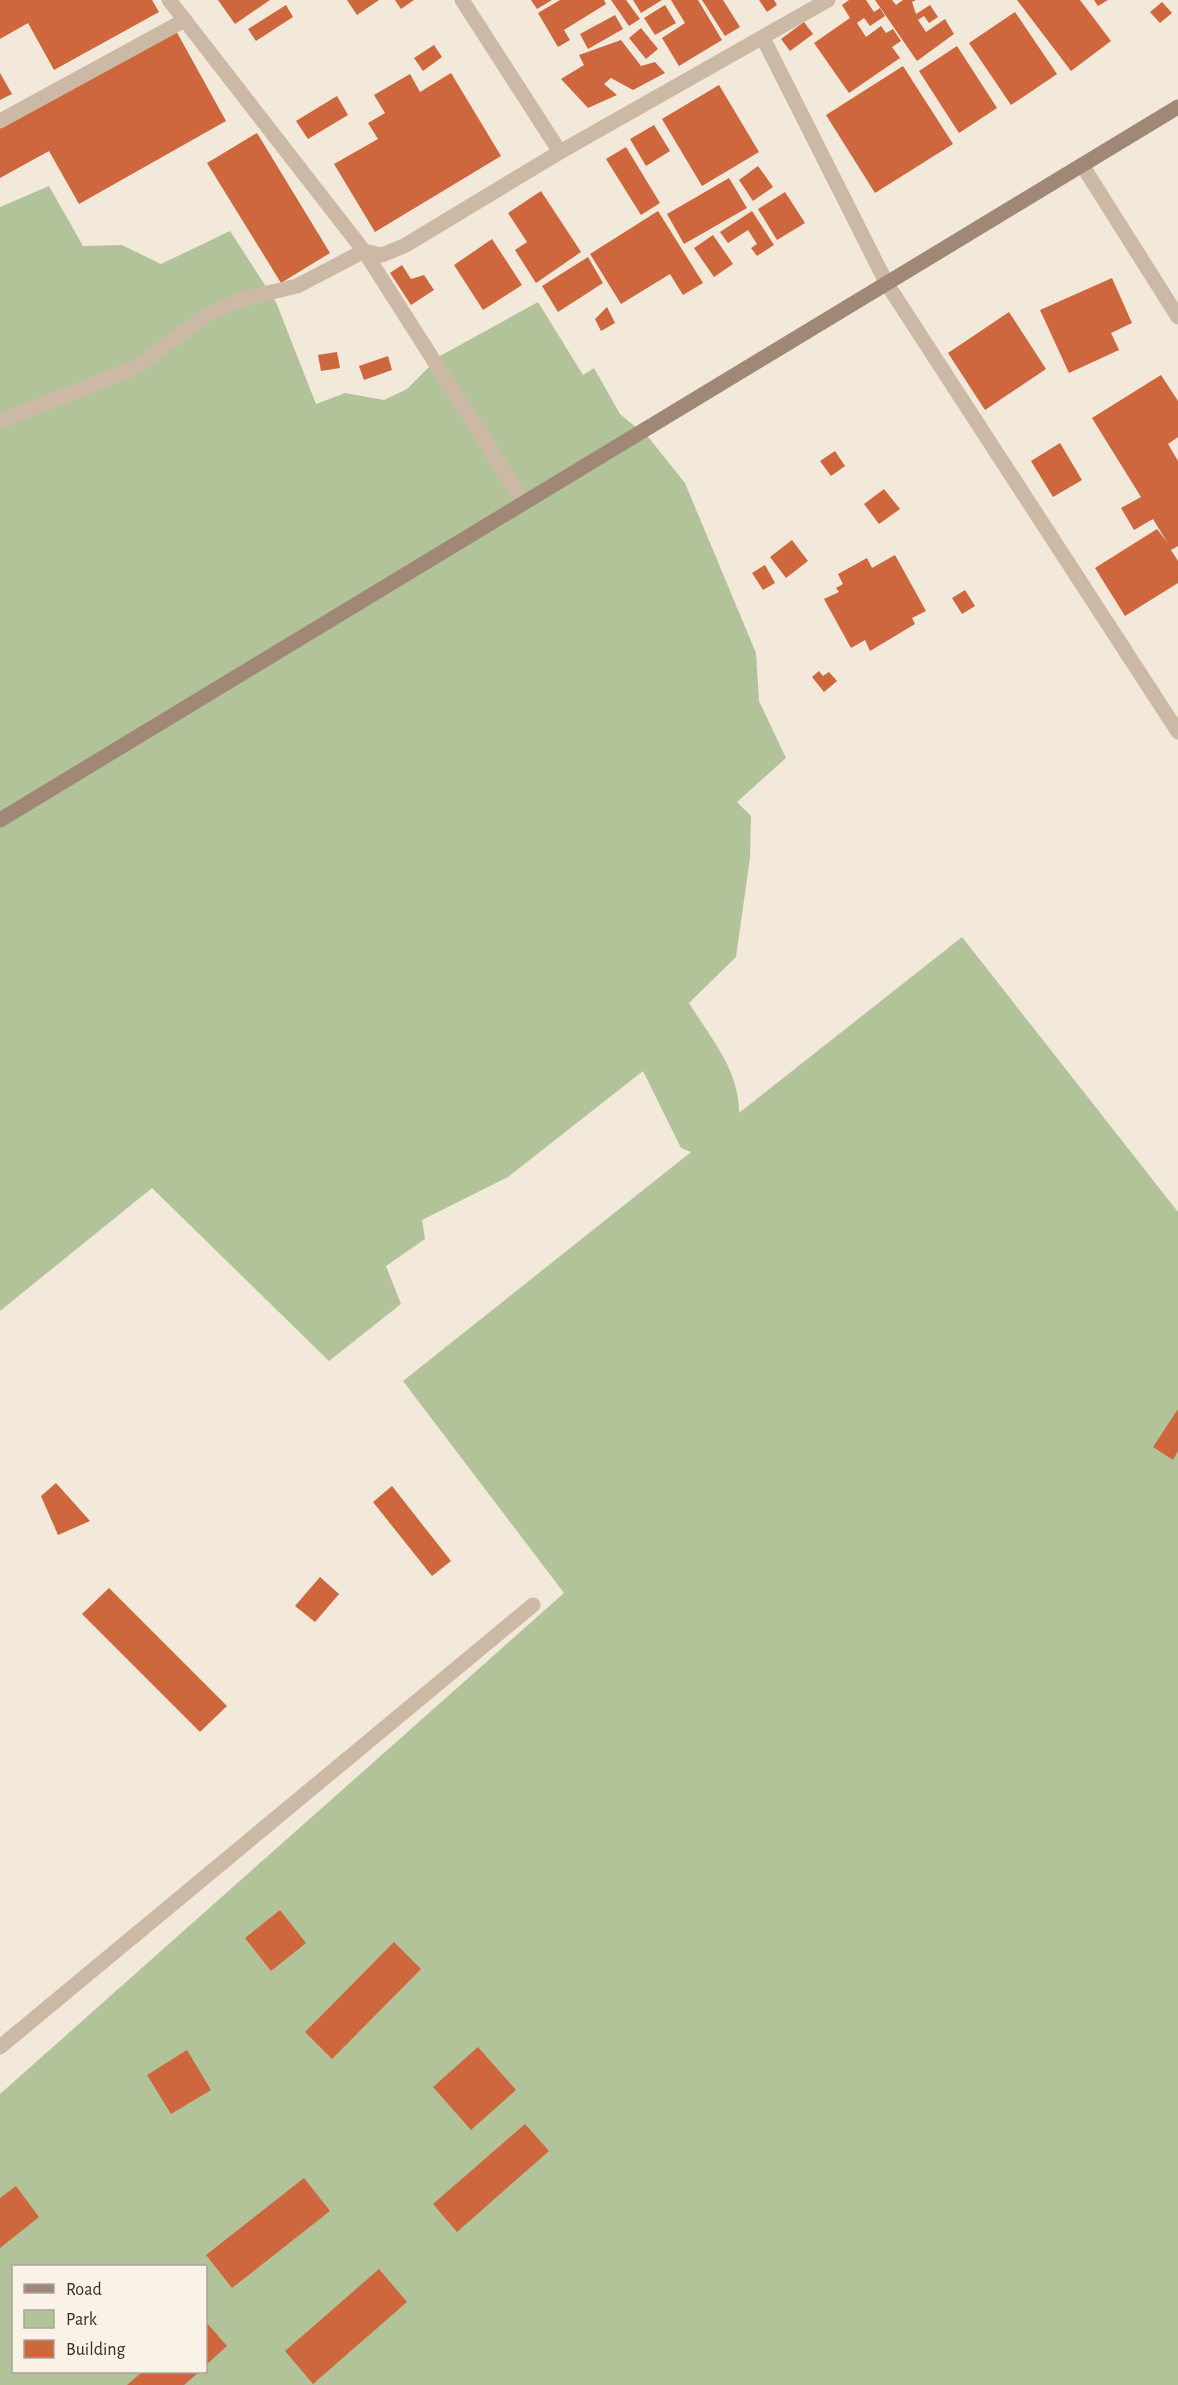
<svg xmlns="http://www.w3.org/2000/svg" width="1178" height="2385" viewBox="0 0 1178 2385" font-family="'Alegreya Sans',sans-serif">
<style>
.green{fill:#b3c399;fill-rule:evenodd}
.building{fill:#ce673d}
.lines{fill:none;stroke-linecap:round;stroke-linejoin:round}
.lane{stroke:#ccb9a5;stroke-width:15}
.street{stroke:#ccb9a5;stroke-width:15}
.secondary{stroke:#a08776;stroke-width:15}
</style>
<rect width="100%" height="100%" fill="#f3e9da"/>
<!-- green -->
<path class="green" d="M 49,186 L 83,246 L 122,245 L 161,264 L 230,231 L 276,302 L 316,404 L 345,393 L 384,400 L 407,389 L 440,356 L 538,302 L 583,375 L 594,368 L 620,414 L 649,438 L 685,483 L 756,653 L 759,701 L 786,758 L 737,802 L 751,816 L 750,858 L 736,957 L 689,1003 C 710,1037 740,1071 739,1113 L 962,937 L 1178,1212 L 1178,2385 L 0,2385 L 0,2094 L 564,1593 L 403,1381 L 691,1152 L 681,1148 L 643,1071 L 508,1177 L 422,1220 L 425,1239 L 386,1266 L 401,1304 L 329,1361 L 152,1188 L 0,1311 L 0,207 ZM 14,2266 L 206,2266 L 206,2372 L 14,2372 Z"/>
<!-- building -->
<path class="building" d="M 0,0 L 152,0 L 159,12 L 54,70 L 28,23 L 0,39 Z
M 218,0 L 270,0 L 235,24 Z
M 347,0 L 379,0 L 357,15 Z
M 395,0 L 414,0 L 401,9 Z
M 531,0 L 552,0 L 537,9 Z
M 560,0 L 604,0 L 606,4 L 564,30 L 570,40 L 558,47 L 538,13 Z
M 611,0 L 626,0 L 640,19 L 629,26 Z
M 633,0 L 662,0 L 641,13 Z
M 671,0 L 698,0 L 722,40 L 679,66 L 662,38 L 685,23 Z
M 702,0 L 723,0 L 740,27 L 725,36 Z
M 759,0 L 774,0 L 777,5 L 767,12 Z
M 849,0 L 866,0 L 874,12 L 880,8 L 885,16 L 870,26 L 864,18 L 857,23 L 866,37 L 881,26 L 886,33 L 893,29 L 901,41 L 892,47 L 900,58 L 849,93 L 814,43 L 850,18 L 842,5 Z
M 875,0 L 892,0 L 896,5 L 903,0 L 916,0 L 912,2 L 916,14 L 930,5 L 938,17 L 929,23 L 924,16 L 918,20 L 926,32 L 945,19 L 954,34 L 917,61 Z
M 1017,0 L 1080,0 L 1111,41 L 1071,71 Z
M 1094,0 L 1108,0 L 1098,6 Z
M 1162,2 L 1172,13 L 1160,23 L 1150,12 Z
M 286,5 L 293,17 L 256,41 L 248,29 Z
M 665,5 L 676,23 L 655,35 L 644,18 Z
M 1015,12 L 1057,74 L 1011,105 L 969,43 Z
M 615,15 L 623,29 L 588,49 L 580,34 Z
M 804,22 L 813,34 L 790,51 L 781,39 Z
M 641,28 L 658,49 L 646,59 L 629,38 Z
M 175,29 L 226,121 L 79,204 L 49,151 L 0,178 L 0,128 Z
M 621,40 L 641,66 L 655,62 L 665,73 L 633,90 L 611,78 L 604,84 L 617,95 L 588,108 L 561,79 L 584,65 L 579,55 Z
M 434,45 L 442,57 L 423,71 L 414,58 Z
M 957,46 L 997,108 L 959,133 L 919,71 Z
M 903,66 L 953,144 L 875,193 L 826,115 Z
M 0,73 L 12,94 L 0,100 Z
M 451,73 L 501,156 L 375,232 L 334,164 L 378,139 L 368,123 L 385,113 L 374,95 L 410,74 L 420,92 Z
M 719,85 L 759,152 L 702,186 L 662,119 Z
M 337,96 L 348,115 L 308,139 L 296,121 Z
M 654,125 L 670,151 L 646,166 L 630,139 Z
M 257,133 L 330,253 L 281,283 L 207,163 Z
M 626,147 L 660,203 L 641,215 L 606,159 Z
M 758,166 L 773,187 L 753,201 L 739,180 Z
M 729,178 L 747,208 L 684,244 L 667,214 Z
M 541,191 L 581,252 L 536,283 L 515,250 L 527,242 L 508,213 Z
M 785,192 L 805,223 L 777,240 L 758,209 Z
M 658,211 L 703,283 L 683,295 L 670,274 L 621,304 L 590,254 Z
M 752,211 L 774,245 L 757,256 L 751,248 L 757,244 L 748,230 L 728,243 L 720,232 Z
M 713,235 L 733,264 L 714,277 L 694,248 Z
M 492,239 L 522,285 L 483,310 L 454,265 Z
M 588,257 L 603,283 L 558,312 L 542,286 Z
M 402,265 L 411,279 L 424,275 L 434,290 L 411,305 L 390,273 Z
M 1112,278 L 1132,323 L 1111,333 L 1119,350 L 1069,373 L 1040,310 Z
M 607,307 L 615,323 L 601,331 L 595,319 Z
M 1009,312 L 1046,369 L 985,410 L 948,353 Z
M 337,352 L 340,368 L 321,371 L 318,355 Z
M 388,356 L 392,370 L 364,380 L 359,366 Z
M 1161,375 L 1178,401 L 1178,437 L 1168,444 L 1178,461 L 1178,546 L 1171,550 L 1178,561 L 1178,583 L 1125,616 L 1095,568 L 1157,529 L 1167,542 L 1153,519 L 1134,530 L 1121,508 L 1141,497 L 1092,418 Z
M 1060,443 L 1082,480 L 1053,497 L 1031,461 Z
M 835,451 L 845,466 L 831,476 L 820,461 Z
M 884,489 L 900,509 L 879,524 L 864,504 Z
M 792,540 L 808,561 L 786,578 L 770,557 Z
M 895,555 L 926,611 L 912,618 L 915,624 L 870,651 L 865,640 L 851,648 L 824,599 L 839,592 L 836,588 L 843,584 L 838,574 L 867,558 L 872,568 Z
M 765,565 L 775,583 L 763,590 L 752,573 Z
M 965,590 L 975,606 L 962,614 L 952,598 Z
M 819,671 L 823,676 L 829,672 L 837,681 L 824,692 L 812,677 Z
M 1178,1409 L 1178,1451 L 1173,1460 L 1153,1447 Z
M 56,1483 L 90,1521 L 58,1535 L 41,1496 Z
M 392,1486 L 451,1561 L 432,1576 L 373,1502 Z
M 320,1577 L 339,1594 L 315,1622 L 295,1606 Z
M 109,1588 L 227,1706 L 200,1732 L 82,1614 Z
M 280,1910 L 306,1943 L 271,1971 L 245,1938 Z
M 394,1942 L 421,1969 L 332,2059 L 305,2032 Z
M 478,2047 L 516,2090 L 471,2130 L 433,2087 Z
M 187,2050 L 211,2090 L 171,2114 L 147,2075 Z
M 525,2124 L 549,2151 L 457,2232 L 433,2204 Z
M 304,2178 L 330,2211 L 232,2288 L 206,2255 Z
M 16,2186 L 39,2217 L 0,2248 L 0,2198 Z
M 379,2269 L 407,2302 L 313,2384 L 285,2351 Z
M 206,2322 L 227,2346 L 206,2365 Z
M 142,2372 L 199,2372 L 184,2385 L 127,2385 Z"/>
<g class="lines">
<!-- lane -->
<path class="lane" d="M 0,421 L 135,368 L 207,315 L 239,300 L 297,286 L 364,251 L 524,502"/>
<!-- street -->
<path class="street" d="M 169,0 L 364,251 L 382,255 L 404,246 L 560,152 L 828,0
M 462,0 L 560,152
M 763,38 L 887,284 L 1178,732
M 0,121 L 185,20
M 1082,165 L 1178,317
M 0,2047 L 533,1605"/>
<!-- secondary -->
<path class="secondary" d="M 0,820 L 1178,107"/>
</g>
<!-- legend -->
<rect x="12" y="2265" width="195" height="108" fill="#fbf2e7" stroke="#ada39a" stroke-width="1.5"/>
<rect x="24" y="2284" width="30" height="9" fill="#a08776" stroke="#ada39a" stroke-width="1.5"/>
<text x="66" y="2295" font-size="18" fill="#372d27">Road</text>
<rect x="24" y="2310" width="30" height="18" fill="#b3c399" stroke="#ada39a" stroke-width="1.5"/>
<text x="66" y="2325" font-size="18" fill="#372d27">Park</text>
<rect x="24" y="2340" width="30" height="18" fill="#ce673d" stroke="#ada39a" stroke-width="1.5"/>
<text x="66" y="2355" font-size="18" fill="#372d27">Building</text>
</svg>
